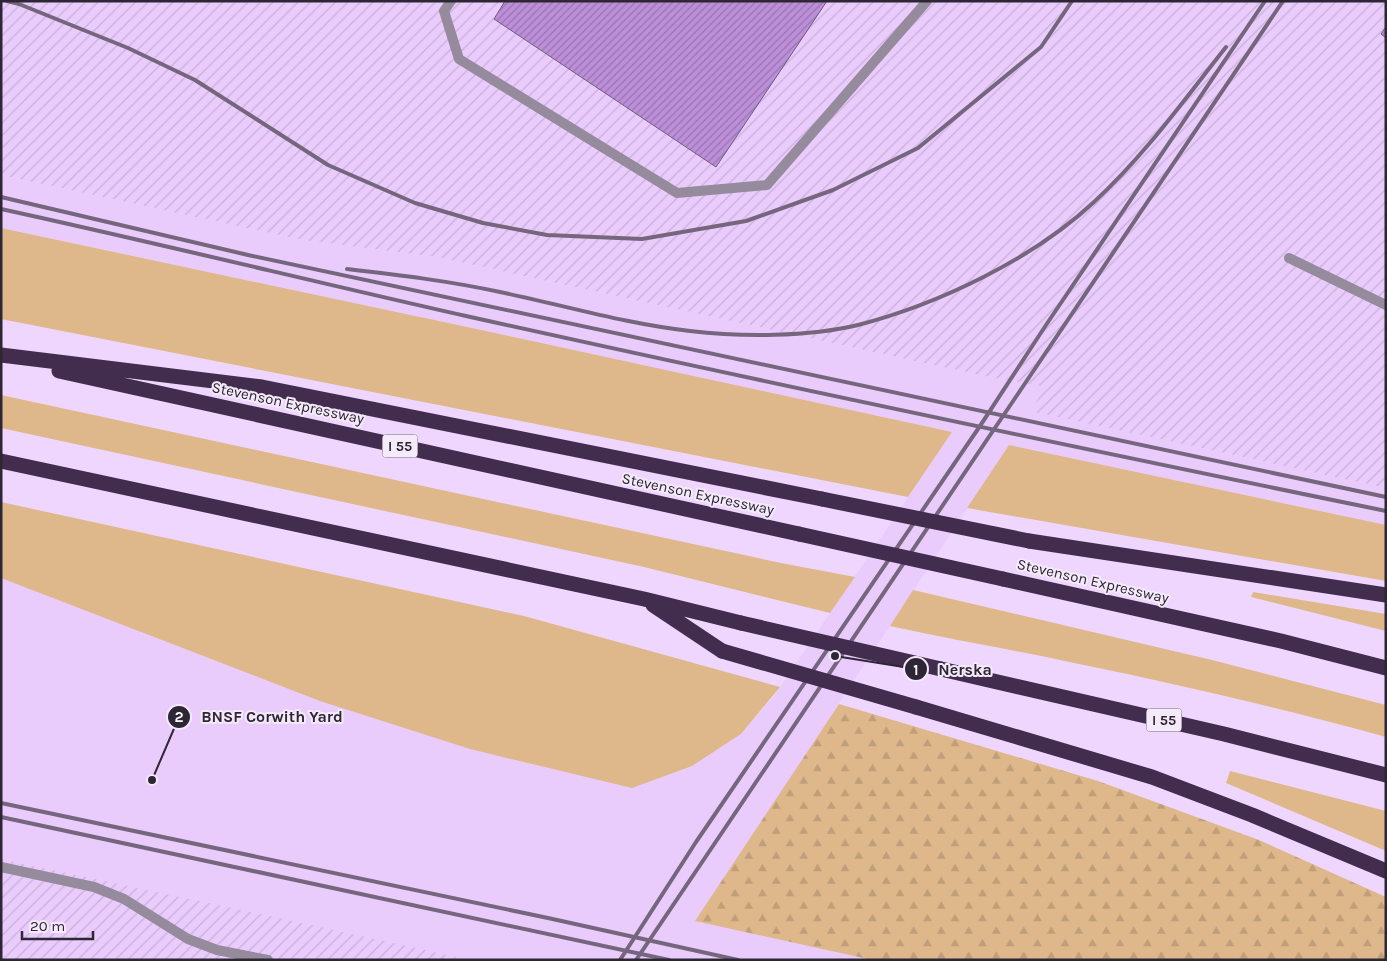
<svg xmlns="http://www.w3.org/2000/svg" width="1387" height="961" viewBox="0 0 1387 961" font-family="Karla,sans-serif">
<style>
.built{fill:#e9ccfc}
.industrial{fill:url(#industrial-furrows)}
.grass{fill:#deb88b}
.forest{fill:url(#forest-firs)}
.building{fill:url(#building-hatch);stroke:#705b7e}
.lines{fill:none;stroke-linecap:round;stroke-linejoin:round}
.service{stroke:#958b9c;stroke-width:10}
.motorway{stroke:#422d4e;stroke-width:15}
.rail{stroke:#75667e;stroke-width:4}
.motorway-bridge{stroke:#422d4e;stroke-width:15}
.labels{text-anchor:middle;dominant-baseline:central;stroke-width:4;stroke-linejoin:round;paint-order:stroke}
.shield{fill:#f4eafa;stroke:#6a6170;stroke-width:1}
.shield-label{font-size:14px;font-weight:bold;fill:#2f2635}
.street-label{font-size:15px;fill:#2f2635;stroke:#f4eafa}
.leader{fill:none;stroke:#2f2635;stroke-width:2}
.callout-dot{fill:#2f2635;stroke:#f4eafa;stroke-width:2}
.mark-label{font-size:15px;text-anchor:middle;font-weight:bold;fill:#fff}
.callout-label{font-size:16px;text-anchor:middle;font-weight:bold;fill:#2f2635;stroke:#f4eafa;stroke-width:4;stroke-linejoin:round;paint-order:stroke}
</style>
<defs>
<pattern id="industrial-furrows" width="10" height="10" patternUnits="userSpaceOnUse" patternTransform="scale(1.25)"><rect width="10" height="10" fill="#e9ccfc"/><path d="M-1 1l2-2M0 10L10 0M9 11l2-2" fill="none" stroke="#c8afd9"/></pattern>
<pattern id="forest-firs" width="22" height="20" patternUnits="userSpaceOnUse" patternTransform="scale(1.25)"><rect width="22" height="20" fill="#deb88b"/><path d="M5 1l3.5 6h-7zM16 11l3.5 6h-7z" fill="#bf9e79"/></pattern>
<pattern id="building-hatch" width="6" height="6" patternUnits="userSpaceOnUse" patternTransform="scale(1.25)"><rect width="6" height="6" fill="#bc8fd8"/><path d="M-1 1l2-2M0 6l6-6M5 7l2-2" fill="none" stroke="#9975b0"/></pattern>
</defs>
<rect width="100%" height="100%" fill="#efd6ff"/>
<!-- built -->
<path class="built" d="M 1,175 L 303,240 L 437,257 L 989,377 L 1047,387 L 1031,411 L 1386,488 L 1386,525 L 1009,445 L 696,921 L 872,960 L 470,960 L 1,859 L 1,578 L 692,766 L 741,734 L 774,696 L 952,432 L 472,328 L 1,228 Z"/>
<!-- industrial -->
<path class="industrial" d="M 1,1 L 1386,1 L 1386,488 L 1030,411 L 1046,387 L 989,377 L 437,257 L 303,240 L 1,175 Z
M 1,859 L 275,917 L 470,960 L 1,960 Z"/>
<!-- grass -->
<path class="grass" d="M 1,228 L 472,328 L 952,432 L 908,497 L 1,319 Z
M 1,395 L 781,563 L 855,577 L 830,613 L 644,567 L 1,428 Z
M 1009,445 L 1386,525 L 1386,581 L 967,508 Z
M 1,502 L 524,616 L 780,687 L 741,734 L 692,766 L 632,788 L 470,749 L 320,701 L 1,578 Z
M 913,590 L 1212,660 L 1386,705 L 1386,737 C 1284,709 1182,685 1079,664 C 1016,650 953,640 890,626 Z
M 1253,592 L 1386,614 L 1386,631 L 1251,597 Z
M 1230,771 L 1386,811 L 1386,851 L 1226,783 Z"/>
<!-- forest -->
<path class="forest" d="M 839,704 L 1098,781 L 1259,840 L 1386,897 L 1386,960 L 872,960 L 695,921 Z"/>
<!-- building -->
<path class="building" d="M 505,1 L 827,1 L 716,167 L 494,19 Z
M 1386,27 L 1386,38 L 1381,34 Z"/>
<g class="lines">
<!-- service -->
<path class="service" d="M 451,1 L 444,11 L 459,59 L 677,193 L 767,185 L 927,1
M 1289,258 L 1386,305
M 1,867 L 94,887 L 124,899 L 188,939 L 217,950 L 268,960"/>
<!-- motorway -->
<path class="motorway" d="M 1,355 L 262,387 L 822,499
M 59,371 L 799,534
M 1,461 L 644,599 L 741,623
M 1029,541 L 1386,595
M 1003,579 L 1281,641 L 1386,668
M 653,605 L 722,651
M 941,669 L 1224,734 L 1386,775
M 916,707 L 1152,777 L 1252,815 L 1386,871"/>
<!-- rail -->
<path class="rail" d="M 7,1 L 19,4 L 128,48 L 195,80 L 328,165 L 415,203 L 483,223 L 547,235 L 642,239 L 746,221 L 833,190 L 918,148 L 1041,47 L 1072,1
M 1,197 L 248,255 L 1386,497
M 1,209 C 157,243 311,281 466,316 C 772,384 1079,448 1386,511
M 347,269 C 399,275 449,281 500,292 C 563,305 626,324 690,331 C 741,337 808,337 858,325 C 939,304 1033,259 1094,202 C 1144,156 1184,100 1226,47
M 1,803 L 548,918 L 738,960
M 1,817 L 669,960
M 620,960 L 696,842 L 980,426 L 1046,325 L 1265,1
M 636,960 L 1283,1"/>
<!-- motorway-bridge -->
<path class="motorway-bridge" d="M 822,499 L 1029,541
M 799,534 L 1003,579
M 741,623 L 941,669
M 722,651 L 916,707"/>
</g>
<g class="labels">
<!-- shield labels -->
<g class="shield">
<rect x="382.5" y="434.5" width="35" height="23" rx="4"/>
<rect x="1146.5" y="708.5" width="35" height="23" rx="4"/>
</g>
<g class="shield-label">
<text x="400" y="446">I 55</text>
<text x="1164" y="720">I 55</text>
</g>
<!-- street labels -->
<g class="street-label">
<text transform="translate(288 403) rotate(12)">Stevenson Expressway</text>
<text transform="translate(698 494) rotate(12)">Stevenson Expressway</text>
<text transform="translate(1093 581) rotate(13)">Stevenson Expressway</text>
</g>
</g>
<!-- callouts -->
<path class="leader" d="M835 656L916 669M152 780L179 717"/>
<g class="callout-dot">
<circle cx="835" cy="656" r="5"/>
<circle cx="152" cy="780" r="5"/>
<circle cx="916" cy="669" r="12"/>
<circle cx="179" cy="717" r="12"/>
</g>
<g class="mark-label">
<text x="916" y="675">1</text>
<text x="179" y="722">2</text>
</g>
<g class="callout-label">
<text x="965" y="675">Nerska</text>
<text x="272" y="722">BNSF Corwith Yard</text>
</g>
<!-- border -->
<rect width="1387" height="961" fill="none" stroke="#2f2635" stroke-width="5"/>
<!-- scale -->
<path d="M22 931v8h71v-8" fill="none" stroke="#2f2635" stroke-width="2.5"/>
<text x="30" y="931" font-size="15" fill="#2f2635" stroke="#f4eafa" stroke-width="4" paint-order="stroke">20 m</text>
</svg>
